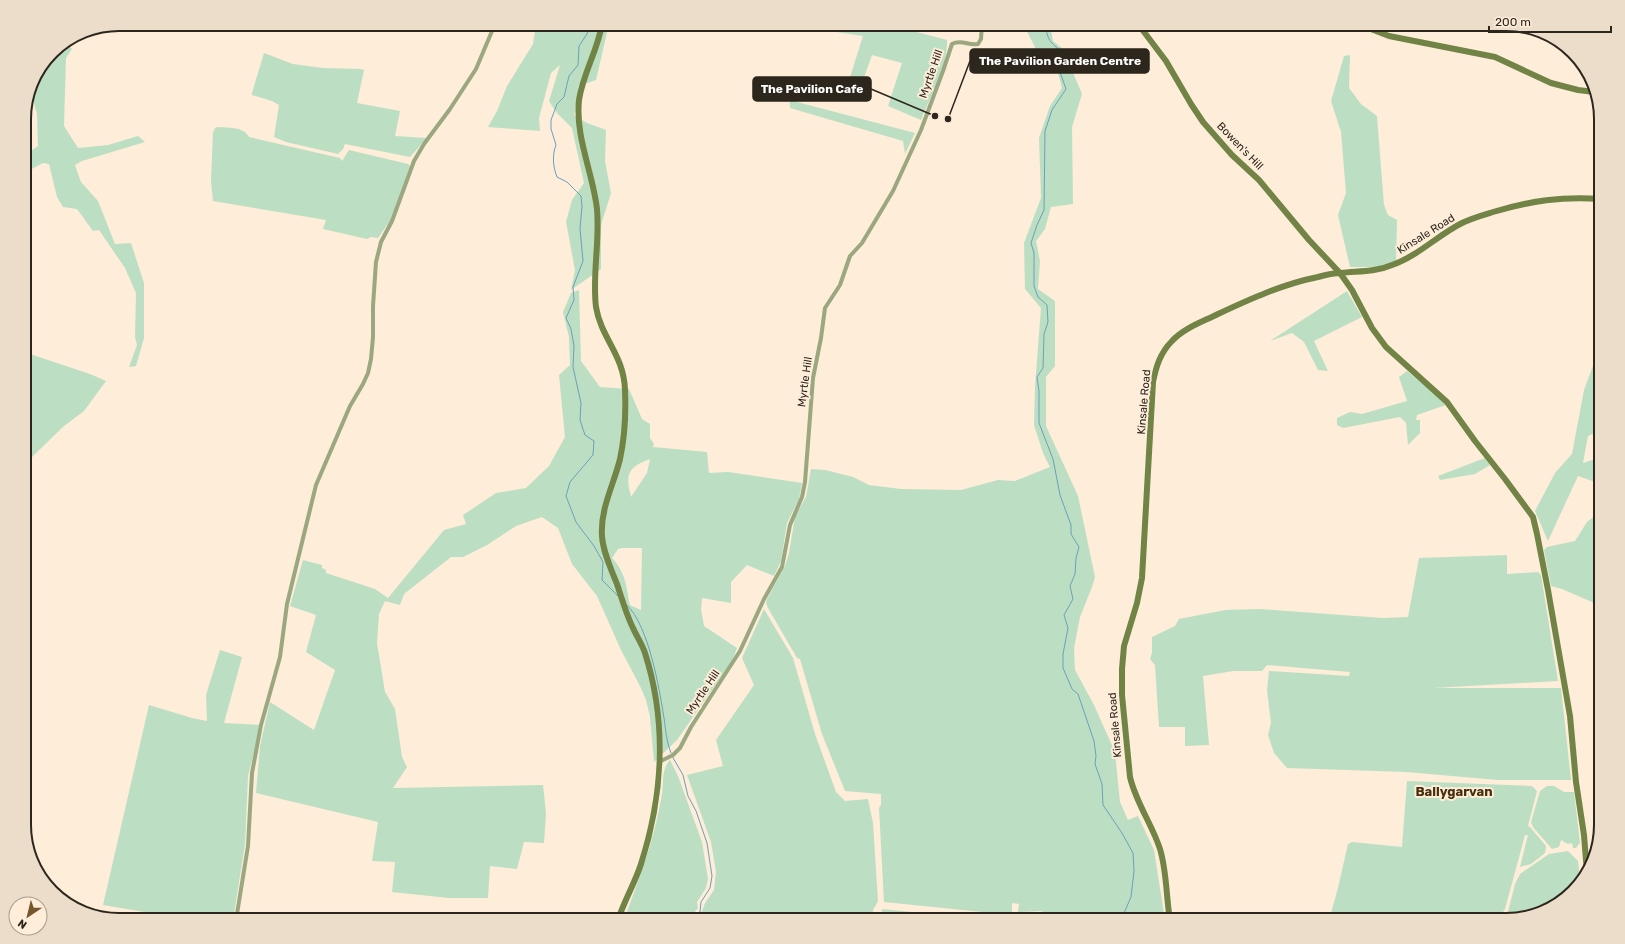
<svg xmlns="http://www.w3.org/2000/svg" width="1625" height="944" viewBox="0 0 1625 944" font-family="Rubik,sans-serif">
<style>
.green{fill:#bcdfc4;fill-rule:evenodd}
.lines{fill:none;stroke-linecap:round;stroke-linejoin:round}
.stream{stroke:#6c9fba;stroke-width:1}
.street{stroke:#9aa77f;stroke-width:4}
.secondary{stroke:#728346;stroke-width:6}
.labels{text-anchor:middle;dominant-baseline:central;stroke-width:4;stroke-linejoin:round;paint-order:stroke}
.street-label{font-size:11px;fill:#2d261d;stroke:#fdedd9}
.quarter-label{font-size:13px;font-weight:bold;fill:#49300d;stroke:#fdedd9}
.rim{fill:none;stroke:#2d261d;stroke-width:2}
.leader{fill:none;stroke:#2d261d;stroke-width:1.5}
.callout-dot{fill:#2d261d;stroke:#fdedd9;stroke-width:1.5}
.callout{fill:#2d261d;stroke:#2d261d;stroke-width:1.5}
.callout-label{font-size:12px;text-anchor:middle;font-weight:bold;fill:#fff}
</style>
<rect width="100%" height="100%" fill="#fdedd9"/>
<!-- green -->
<path class="green" d="M 536,24 L 609,24 L 596,80 L 579,86 L 574,115 L 587,123 L 606,130 L 605,161 L 611,193 L 601,225 L 601,269 L 571,290 L 575,270 L 566,222 L 572,200 L 584,183 L 572,128 L 557,113 L 549,101 L 560,65 L 551,73 L 539,118 L 540,131 L 488,127 L 497,111 L 507,86 L 533,44 Z
M 819,24 L 903,24 L 910,25 L 909,30 L 947,40 C 948,65 930,97 921,120 L 888,106 L 902,63 L 872,55 L 858,94 L 846,90 L 863,36 L 817,29 Z
M 1023,24 L 1050,24 L 1053,41 L 1063,49 L 1082,94 L 1072,127 L 1073,204 L 1051,207 L 1045,229 L 1036,241 L 1040,261 L 1038,289 L 1055,301 L 1055,366 L 1046,377 L 1046,426 L 1078,496 L 1095,577 L 1092,587 L 1080,617 L 1074,648 L 1075,670 L 1094,705 L 1115,752 L 1120,802 L 1128,820 L 1138,816 L 1154,850 L 1165,920 L 1055,920 L 1041,911 L 1018,912 L 1019,904 L 1012,903 L 1012,915 L 884,902 L 879,808 L 881,805 L 881,794 L 845,791 L 822,734 L 800,659 L 797,658 L 768,608 L 766,603 L 767,599 L 785,566 L 789,553 L 794,523 L 795,516 L 806,497 L 811,469 L 825,470 L 853,477 L 869,485 L 901,489 L 961,490 L 998,480 L 1015,481 L 1050,467 L 1043,453 L 1034,425 L 1035,386 L 1041,308 L 1025,289 L 1024,243 L 1041,198 L 1039,138 L 1050,106 L 1062,88 L 1057,69 L 1034,56 L 1035,47 Z
M 65,43 L 72,49 L 66,58 L 64,126 L 78,148 L 108,145 L 138,136 L 145,142 L 82,161 L 75,165 L 81,182 L 98,201 L 115,244 L 131,243 L 144,283 L 144,338 L 136,366 L 129,367 L 137,345 L 135,337 L 136,293 L 125,268 L 99,230 L 93,231 L 77,209 L 63,207 L 57,197 L 49,164 L 43,163 L 24,173 L 24,156 L 38,146 L 37,114 L 31,93 L 29,91 L 31,83 L 52,52 Z
M 264,53 L 293,64 L 323,68 L 361,69 L 364,70 L 357,103 L 400,111 L 395,136 L 427,138 L 410,157 L 345,144 L 343,149 L 338,154 L 286,142 L 274,137 L 279,105 L 272,101 L 252,95 L 252,93 Z
M 1350,55 L 1349,88 L 1361,104 L 1377,116 L 1384,205 L 1388,215 L 1397,220 L 1396,261 L 1378,267 L 1350,267 L 1338,215 L 1346,193 L 1341,132 L 1331,101 L 1344,56 Z
M 789,88 L 792,89 L 797,102 L 915,133 L 905,154 L 903,141 L 790,108 Z
M 216,127 C 228,128 243,126 249,137 L 340,158 L 342,161 L 349,150 L 408,164 L 410,166 L 390,221 L 378,238 L 371,237 L 367,239 L 323,229 L 326,220 L 213,201 L 211,182 L 213,132 Z
M 579,290 L 581,361 L 600,387 L 629,389 L 642,419 L 650,424 L 650,438 L 654,444 L 653,447 L 707,452 L 709,473 L 728,472 L 802,483 L 799,499 L 787,523 L 781,561 L 774,576 L 747,565 L 731,582 L 731,603 L 702,598 L 701,609 L 704,626 L 737,648 L 732,661 L 677,740 L 654,762 L 650,717 L 646,700 L 640,686 L 621,650 L 597,596 L 572,564 L 558,528 L 542,517 L 516,526 L 487,545 L 463,557 L 451,557 L 404,594 L 400,605 L 385,601 L 379,614 L 377,643 L 385,692 L 395,709 L 402,757 L 407,767 L 393,788 L 543,785 L 546,813 L 544,843 L 524,842 L 517,869 L 490,866 L 488,898 L 449,898 L 392,892 L 395,862 L 372,861 L 378,822 L 256,793 L 260,746 L 270,702 L 314,730 L 335,670 L 306,652 L 316,615 L 290,606 L 303,560 L 322,565 L 322,568 L 326,570 L 326,573 L 375,589 L 388,598 L 444,530 L 466,524 L 463,515 L 496,493 L 526,488 L 549,466 L 565,437 L 559,375 L 570,365 L 569,337 L 563,312 L 571,293 ZM 650,459 L 647,473 L 631,497 C 625,474 628,467 650,459 ZM 622,548 L 642,548 L 641,610 L 630,605 C 626,586 626,573 612,558 L 618,549 Z
M 1347,291 L 1362,317 L 1314,341 L 1328,371 L 1318,370 L 1304,342 L 1292,333 L 1270,341 Z
M 1601,344 L 1601,421 L 1597,432 L 1588,436 L 1583,463 L 1601,457 L 1601,484 L 1578,476 L 1548,541 L 1535,511 L 1555,473 L 1572,454 L 1584,390 Z
M 24,352 L 90,374 L 106,381 L 84,411 L 64,426 L 33,456 L 24,468 Z
M 1407,371 L 1436,395 L 1446,405 L 1417,415 L 1416,420 L 1420,420 L 1420,433 L 1408,445 L 1406,423 L 1400,417 L 1343,428 L 1337,425 L 1337,418 L 1350,412 L 1362,414 L 1407,401 L 1399,377 Z
M 1485,458 L 1490,465 L 1475,474 L 1440,480 L 1438,476 Z
M 1597,514 L 1601,516 L 1601,606 L 1562,589 L 1551,586 L 1544,550 L 1547,547 L 1575,541 L 1587,522 Z
M 1507,555 L 1507,574 L 1538,572 L 1541,575 L 1558,681 L 1433,688 L 1561,688 L 1571,780 L 1498,780 L 1406,772 L 1287,768 L 1274,753 L 1268,735 L 1271,723 L 1267,690 L 1269,671 L 1349,676 L 1350,672 L 1267,665 L 1262,671 L 1233,671 L 1203,676 L 1209,745 L 1185,746 L 1185,727 L 1159,727 L 1155,665 L 1150,659 L 1152,653 L 1152,637 L 1175,626 L 1179,619 L 1225,610 L 1260,609 L 1383,618 L 1408,617 L 1419,558 Z
M 764,609 L 793,658 L 815,734 L 836,792 L 845,801 L 868,799 L 873,823 L 878,901 L 873,910 L 873,920 L 699,920 L 705,903 L 714,890 L 716,872 L 711,842 L 687,775 L 723,766 L 716,740 L 754,685 L 742,658 Z
M 220,650 L 242,657 L 224,723 L 261,725 L 248,776 L 245,844 L 233,920 L 192,920 L 103,905 L 149,705 L 192,718 L 207,721 L 206,695 Z
M 670,760 L 678,776 L 702,842 L 708,879 L 706,888 L 697,902 L 698,908 L 693,914 L 693,920 L 624,920 C 639,879 655,838 662,794 C 664,781 661,770 670,760 Z
M 1407,781 L 1532,786 L 1537,791 L 1528,826 L 1530,827 L 1546,846 L 1545,853 L 1531,864 L 1520,867 L 1528,835 L 1525,835 L 1505,909 L 1498,920 L 1329,920 L 1338,888 L 1348,844 L 1352,842 L 1402,847 Z
M 1547,786 L 1554,786 L 1564,792 L 1574,792 L 1580,843 L 1576,848 L 1573,848 L 1572,843 L 1568,844 L 1561,840 L 1559,847 L 1552,849 L 1533,827 L 1531,822 L 1540,791 Z
M 1568,851 L 1578,861 L 1580,880 L 1554,907 L 1502,920 L 1508,912 L 1515,884 L 1520,874 L 1549,854 Z
M 882,909 L 994,920 L 881,920 Z"/>
<g class="lines">
<!-- stream -->
<path class="stream" d="M 590,24 L 587,34 L 579,46 L 578,65 L 569,76 L 564,97 L 557,104 L 551,120 L 551,129 L 556,145 C 552,155 553,167 557,177 L 567,182 L 581,196 L 582,206 L 580,229 L 583,261 L 573,287 L 574,300 L 566,318 L 571,329 L 574,346 L 573,367 L 581,403 L 580,420 L 585,435 L 594,441 L 593,455 L 570,482 L 566,496 L 576,522 L 594,546 L 603,562 L 602,580 L 618,596
M 1045,24 C 1048,43 1051,42 1064,54 L 1060,72 L 1066,89 L 1052,110 L 1045,131 L 1044,210 L 1037,225 L 1031,243 L 1034,253 L 1034,286 L 1038,297 L 1047,305 L 1048,322 L 1044,334 L 1043,368 L 1037,377 L 1039,391 L 1039,423 L 1053,459 L 1060,495 L 1071,525 L 1071,534 L 1079,547 L 1076,558 L 1075,574 L 1070,586 L 1073,599 L 1064,615 L 1068,628 L 1063,654 L 1063,668 L 1072,689 L 1078,694 L 1094,741 L 1096,756 L 1095,764 L 1102,784 L 1103,805 L 1122,833 L 1133,853 L 1134,871 L 1131,897 L 1121,920
M 627,605 C 649,627 659,687 664,718 C 666,731 666,740 671,753
M 672,756 L 683,775 L 688,796 L 696,811 L 707,843 L 712,876 L 710,888 L 701,902 L 700,912 L 697,913 L 696,920"/>
<!-- street -->
<path class="street" d="M 661,761 L 673,755 L 680,748 L 691,727 L 740,651 L 764,599 L 782,567 L 790,525 L 802,497 L 805,482 L 813,378 L 821,338 L 825,308 L 840,285 L 850,256 L 862,243 L 893,191 L 921,130 L 943,71 L 952,44 C 961,39 969,46 978,44 L 981,39 L 982,24
M 236,920 L 248,846 L 252,773 L 261,725 L 280,657 L 287,604 L 316,485 L 350,406 L 363,384 L 368,373 L 371,359 L 373,337 L 373,306 L 376,262 L 381,242 L 392,221 L 414,161 L 424,144 L 450,109 L 476,69 L 495,24"/>
<!-- secondary -->
<path class="secondary" d="M 602,24 C 598,50 583,73 579,100 C 575,137 593,173 597,209 C 600,242 592,275 596,307 C 601,338 624,355 625,390 C 626,413 625,436 620,459 C 614,484 600,509 602,536 C 603,552 611,569 617,584 C 622,599 626,614 633,628 C 637,637 642,644 645,653 C 667,722 663,795 641,864 C 635,883 624,901 618,920
M 1138,24 L 1166,61 L 1191,104 L 1203,122 L 1232,155 L 1259,180 L 1309,240 L 1340,273 L 1352,290 L 1372,328 L 1386,347 L 1447,402 L 1475,441 L 1505,479 L 1533,517 L 1537,534 L 1548,590 L 1570,716 L 1576,782 L 1584,835 L 1587,873
M 1358,24 L 1389,36 L 1495,57 L 1551,83 L 1578,90 L 1594,92
M 1170,920 C 1166,897 1167,872 1160,849 C 1152,824 1136,803 1130,777 L 1122,695 L 1122,669 L 1124,646 L 1137,603 L 1142,578 L 1153,382 C 1156,367 1160,353 1172,341 C 1184,328 1202,322 1218,314 C 1250,299 1283,284 1318,277 C 1325,275 1333,273 1341,273 C 1358,271 1376,272 1392,265 C 1418,256 1438,235 1462,223 C 1472,218 1483,215 1493,212 C 1530,201 1562,196 1601,199"/>
</g>
<g class="labels">
<!-- street labels -->
<g class="street-label">
<text transform="translate(931 74) rotate(-71)">Myrtle Hill</text>
<text transform="translate(1240 146) rotate(46)">Bowen's Hill</text>
<text transform="translate(1426 234) rotate(-32)">Kinsale Road</text>
<text transform="translate(805 382) rotate(-82)">Myrtle Hill</text>
<text transform="translate(1144 402) rotate(-85)">Kinsale Road</text>
<text transform="translate(703 692) rotate(-56)">Myrtle Hill</text>
<text transform="translate(1115 725) rotate(-95)">Kinsale Road</text>
</g>
<!-- quarter labels -->
<g class="quarter-label">
<text x="1454" y="791">Ballygarvan</text>
</g>
</g>
<!-- crop -->
<path d="M0 0H1625V944H0ZM119 31H1506A88 88 0 0 1 1594 119V825A88 88 0 0 1 1506 913H119A88 88 0 0 1 31 825V119A88 88 0 0 1 119 31Z" fill="#ecddca" fill-rule="evenodd"/>
<path class="rim" d="M119 31H1506A88 88 0 0 1 1594 119V825A88 88 0 0 1 1506 913H119A88 88 0 0 1 31 825V119A88 88 0 0 1 119 31Z"/>
<!-- callouts -->
<path class="leader" d="M948 119L970 61M935 116L871 89"/>
<g class="callout-dot">
<circle cx="948" cy="119" r="4"/>
<circle cx="935" cy="116" r="4"/>
</g>
<g class="callout">
<rect x="970" y="49" width="179" height="24" rx="4"/>
<rect x="753" y="77" width="118" height="24" rx="4"/>
</g>
<g class="callout-label">
<text x="1060" y="65">The Pavilion Garden Centre</text>
<text x="812" y="93">The Pavilion Cafe</text>
</g>
<!-- north arrow -->
<g transform="translate(28 916) rotate(215)"><circle r="19" fill="#fdedd9" stroke="#aa9d8e"/>
<path d="M0-3L7 15L0 10L-7 15Z" fill="#76562c"/>
<text y="-6" font-size="11" font-weight="bold" text-anchor="middle" fill="#2d261d">N</text>
</g>
<!-- scale -->
<path d="M1489 26v6h122v-6" fill="none" stroke="#2d261d" stroke-width="2"/>
<text x="1495" y="26" font-size="12" fill="#2d261d" stroke="#fdedd9" stroke-width="3" paint-order="stroke">200 m</text>
</svg>
